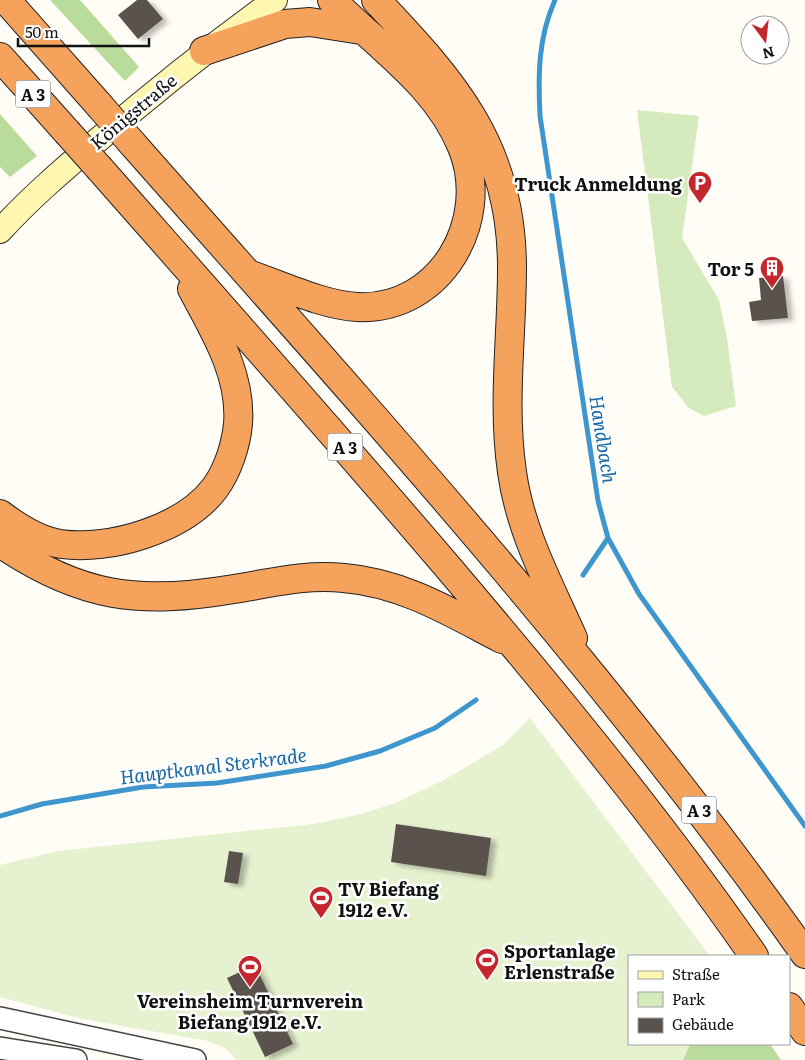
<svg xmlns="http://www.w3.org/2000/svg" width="805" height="1060" viewBox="0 0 805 1060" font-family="Literata,serif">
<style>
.green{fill:#d5ebbd}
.forest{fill:#b9dc9c}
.pitch{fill:#e6f2cf}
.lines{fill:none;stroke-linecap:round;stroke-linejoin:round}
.stream{stroke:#3f96cf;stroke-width:5}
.building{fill:#5a524d;filter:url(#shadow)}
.tertiary-casing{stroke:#444;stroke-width:24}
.secondary-casing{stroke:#333;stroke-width:26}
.motorway-casing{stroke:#222;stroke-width:30}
.tertiary{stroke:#fff;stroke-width:21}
.secondary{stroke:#fff6b0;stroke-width:24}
.motorway{stroke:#f5a25d;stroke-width:28}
.motorway-bridge-casing{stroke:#222;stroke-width:30;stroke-linecap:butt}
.motorway-bridge{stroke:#f5a25d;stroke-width:28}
.labels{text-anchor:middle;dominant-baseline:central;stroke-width:5;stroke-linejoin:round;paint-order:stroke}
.shield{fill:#fff;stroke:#585858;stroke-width:1}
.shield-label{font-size:16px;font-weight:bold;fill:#111}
.street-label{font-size:18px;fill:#111;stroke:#fff}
.poi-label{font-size:18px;font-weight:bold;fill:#111;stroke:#fff;text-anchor:end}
.water-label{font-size:19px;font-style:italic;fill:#1768a6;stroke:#fff}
</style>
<defs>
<filter id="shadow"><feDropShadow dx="5.5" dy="3" stdDeviation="2.5" flood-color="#0004"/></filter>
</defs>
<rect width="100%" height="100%" fill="#fffdf5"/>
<!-- green -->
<path class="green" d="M 637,110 L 699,116 L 682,238 L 719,300 L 727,338 L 736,406 L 704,416 L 689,408 L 672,387 Z"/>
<!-- forest -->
<path class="forest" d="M 50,0 L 80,0 L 139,67 L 125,81 Z
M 0,114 L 37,156 L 10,177 L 0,167 Z
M 690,1044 L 770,1044 L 781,1060 L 683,1060 Z"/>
<!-- pitch -->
<path class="pitch" d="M 530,718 L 710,956 L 629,956 L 629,1044 L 690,1044 L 683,1060 L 237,1060 L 225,1048 L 208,1041 L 82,1019 L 0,997 L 0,865 L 58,851 L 314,824 L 361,814 L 395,803 L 444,780 L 503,745 Z"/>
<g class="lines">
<!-- stream -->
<path class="stream" d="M 555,0 C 538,38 538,75 540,116 L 598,501 L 608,538 L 639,594 L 805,826
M 583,575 L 608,538
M 0,816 L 42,804 L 143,787 L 217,783 L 326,766 L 380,751 L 435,728 L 476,700"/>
</g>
<!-- building -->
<path class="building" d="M 137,0 L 147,0 L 163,19 L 138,39 L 118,15 Z
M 783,276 L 788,318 L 752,321 L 749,302 L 761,300 L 759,278 Z
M 396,824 L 491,838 L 486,876 L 391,862 Z
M 229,851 L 243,853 L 238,884 L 224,882 Z
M 255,965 L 293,1044 L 265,1057 L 227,978 Z"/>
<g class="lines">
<defs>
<path id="tertiary" d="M 0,1018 L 195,1060
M 0,1048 L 76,1060"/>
<path id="secondary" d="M 0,231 C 30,198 64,169 98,140 C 155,91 214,44 275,0"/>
<path id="motorway" d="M 6,0 L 99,105
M 376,0 C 454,82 512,147 512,268 C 512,336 502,404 512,472 C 520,531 549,584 573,638
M 204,51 L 285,24 L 310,22 L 361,30
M 0,57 L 67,132
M 131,142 C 364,406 602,667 805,954
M 100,169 C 218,303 336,436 452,572 C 557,696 661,822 754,956
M 248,274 C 281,285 322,305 357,307 C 441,311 492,220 462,147 C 437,85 377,46 332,0
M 0,514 C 17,527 39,541 61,544 C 110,551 184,529 215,488 C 228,470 236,445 238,424 C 242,375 214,330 192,289
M 0,543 C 81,598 139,605 234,589 C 271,583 306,574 344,578 C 403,583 450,612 502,639
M 789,1007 L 805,1031"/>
</defs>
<!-- tertiary casing -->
<use href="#tertiary" class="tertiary-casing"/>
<!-- secondary casing -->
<use href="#secondary" class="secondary-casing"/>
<!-- motorway casing -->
<use href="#motorway" class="motorway-casing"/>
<!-- tertiary -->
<use href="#tertiary" class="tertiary"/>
<!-- secondary -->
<use href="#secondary" class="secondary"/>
<!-- motorway -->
<use href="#motorway" class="motorway"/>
<defs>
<path id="motorway-bridge" d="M 99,105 L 131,142
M 67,132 L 100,169"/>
</defs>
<!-- motorway-bridge casing -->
<use href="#motorway-bridge" class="motorway-bridge-casing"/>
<!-- motorway-bridge -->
<use href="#motorway-bridge" class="motorway-bridge"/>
</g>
<!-- icons -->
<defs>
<symbol id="parking-pin" viewBox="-11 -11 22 30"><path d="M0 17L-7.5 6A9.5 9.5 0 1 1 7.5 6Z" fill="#c4262e" stroke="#fff"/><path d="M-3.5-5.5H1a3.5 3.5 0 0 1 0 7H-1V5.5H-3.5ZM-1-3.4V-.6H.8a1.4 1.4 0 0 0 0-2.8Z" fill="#fff"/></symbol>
<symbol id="building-pin" viewBox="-11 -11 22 30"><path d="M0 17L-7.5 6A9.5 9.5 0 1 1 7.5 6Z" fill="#c4262e" stroke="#fff"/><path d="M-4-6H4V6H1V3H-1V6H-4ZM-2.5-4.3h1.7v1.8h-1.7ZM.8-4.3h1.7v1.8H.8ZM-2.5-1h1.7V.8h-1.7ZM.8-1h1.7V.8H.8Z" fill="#fff"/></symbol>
<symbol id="stadium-pin" viewBox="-11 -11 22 30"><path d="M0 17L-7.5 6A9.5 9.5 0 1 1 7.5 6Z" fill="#c4262e" stroke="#fff"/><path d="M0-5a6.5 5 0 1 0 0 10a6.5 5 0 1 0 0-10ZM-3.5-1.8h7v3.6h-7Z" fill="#fff"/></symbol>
</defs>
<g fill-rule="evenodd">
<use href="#parking-pin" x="686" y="169" width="28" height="38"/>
<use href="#building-pin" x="758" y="254" width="28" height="38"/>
<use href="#stadium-pin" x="307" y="884" width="28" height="38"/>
<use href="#stadium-pin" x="473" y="946" width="28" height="38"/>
<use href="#stadium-pin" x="236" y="953" width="28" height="38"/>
</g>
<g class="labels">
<!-- shield labels -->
<g class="shield">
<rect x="15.5" y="80.5" width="35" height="27" rx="4"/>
<rect x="327.5" y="433.5" width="35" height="27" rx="4"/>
<rect x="681.5" y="796.5" width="35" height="27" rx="4"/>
</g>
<g class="shield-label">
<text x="33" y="94">A 3</text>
<text x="345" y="447">A 3</text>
<text x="699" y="810">A 3</text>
</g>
<!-- street labels -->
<g class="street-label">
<text transform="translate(133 111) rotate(-40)">Königstraße</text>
</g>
<!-- poi labels -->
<g class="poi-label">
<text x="682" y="183">Truck Anmeldung</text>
<text x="754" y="268">Tor 5</text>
<text x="338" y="888" text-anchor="start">TV Biefang<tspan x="338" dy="21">1912 e.V.</tspan></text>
<text x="504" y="950" text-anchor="start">Sportanlage<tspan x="504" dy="21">Erlenstraße</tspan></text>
<text x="250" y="1000" text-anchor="middle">Vereinsheim Turnverein<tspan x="250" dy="21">Biefang 1912 e.V.</tspan></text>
</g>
<!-- water labels -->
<g class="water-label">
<text transform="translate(604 439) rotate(81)">Handbach</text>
<text transform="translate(213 765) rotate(-7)">Hauptkanal Sterkrade</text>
</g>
</g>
<!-- legend -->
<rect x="628" y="955" width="162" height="90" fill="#ffffff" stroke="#a0a0a0"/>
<rect x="638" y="971" width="25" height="8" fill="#fff6b0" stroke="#a0a0a0"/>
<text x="672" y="980" font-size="15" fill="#111111">Straße</text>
<rect x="638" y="992" width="25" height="15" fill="#d5ebbd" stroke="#a0a0a0"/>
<text x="672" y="1005" font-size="15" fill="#111111">Park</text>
<rect x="638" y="1018" width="25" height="15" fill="#5a524d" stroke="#a0a0a0"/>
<text x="672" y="1030" font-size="15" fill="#111111">Gebäude</text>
<!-- north arrow -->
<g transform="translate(765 40) rotate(165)"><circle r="24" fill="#ffffff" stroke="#a0a0a0"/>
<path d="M0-4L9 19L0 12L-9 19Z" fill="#c4262e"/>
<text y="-8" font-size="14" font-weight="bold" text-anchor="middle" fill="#111111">N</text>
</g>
<!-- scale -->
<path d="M18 38v8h131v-8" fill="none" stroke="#111111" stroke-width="2.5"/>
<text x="25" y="38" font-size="15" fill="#111111" stroke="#ffffff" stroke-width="4" paint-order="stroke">50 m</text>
</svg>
